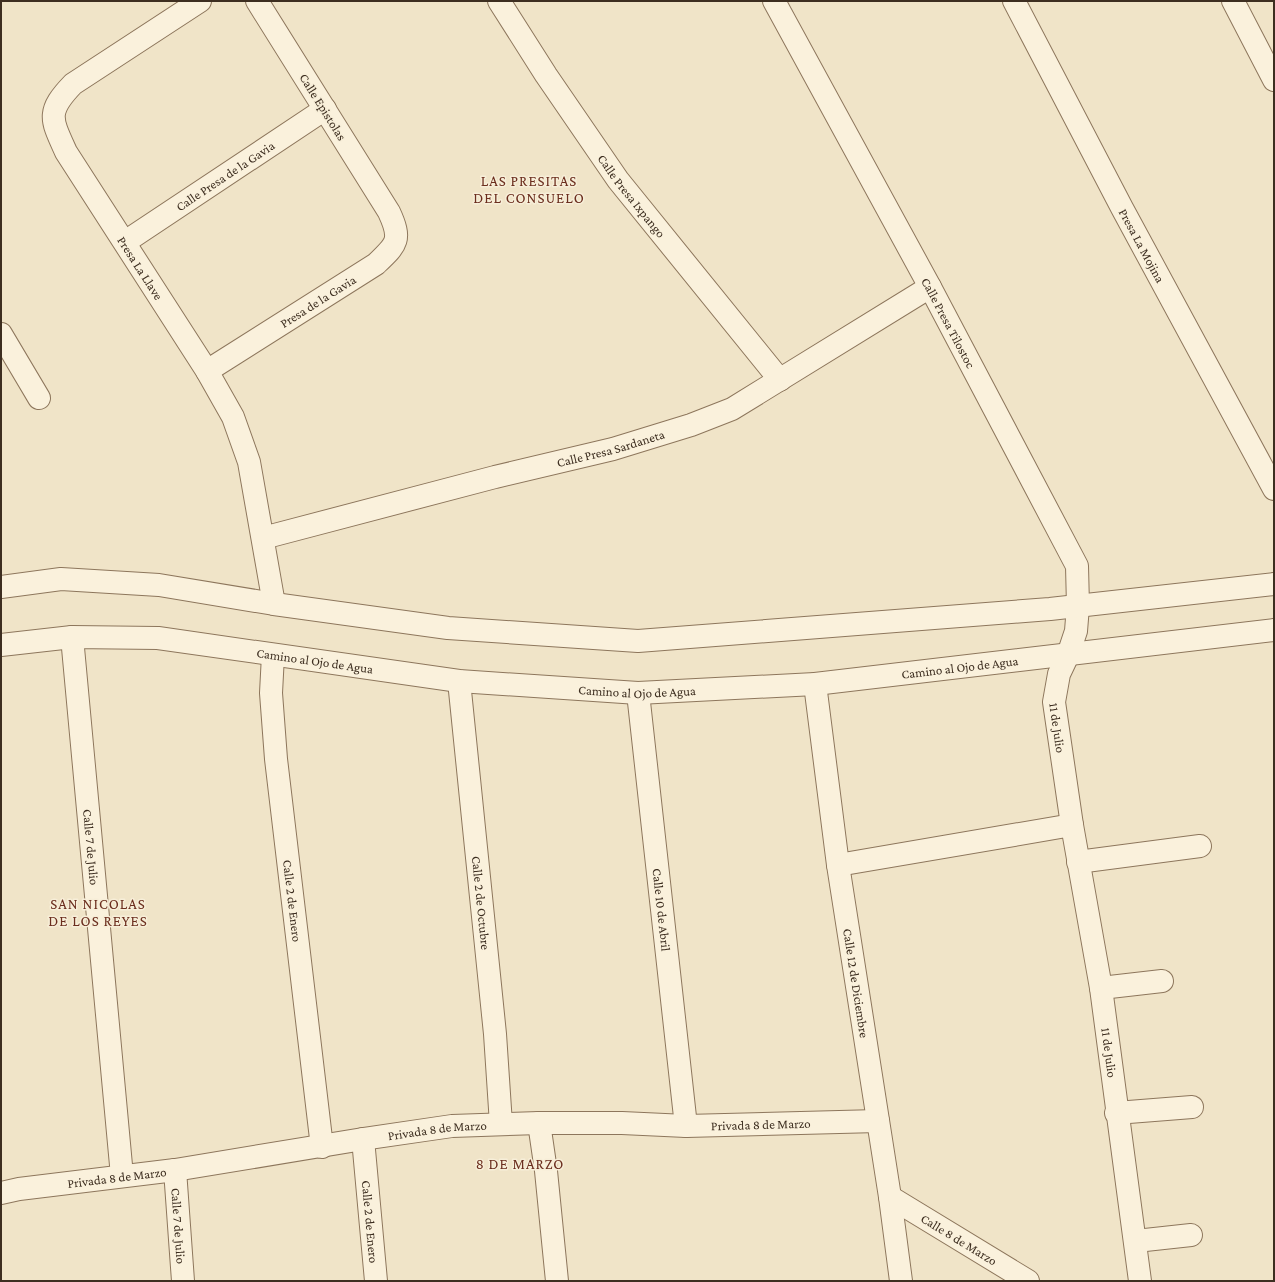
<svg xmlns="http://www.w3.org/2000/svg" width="1275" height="1282" viewBox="0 0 1275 1282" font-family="'Crimson Pro',serif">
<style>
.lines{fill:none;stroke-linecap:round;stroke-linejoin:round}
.minor-casing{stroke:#8d765c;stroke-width:24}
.minor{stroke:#faf1dc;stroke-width:22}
.labels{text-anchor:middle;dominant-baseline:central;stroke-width:3;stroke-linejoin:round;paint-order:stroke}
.street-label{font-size:13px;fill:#3d2e20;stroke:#f7eed8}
.quarter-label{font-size:15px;letter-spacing:1px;fill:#6b2e1e;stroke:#f7eed8}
</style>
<rect width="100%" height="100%" fill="#f0e4c8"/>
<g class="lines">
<defs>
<g id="minor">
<path id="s1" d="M 200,1 L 73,84 C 46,112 51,119 66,152 L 207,371 L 233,417 L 249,462 L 274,604"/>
<path id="s2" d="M 499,1 L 546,75 L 618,180 L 780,380"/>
<path id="s3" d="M 774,1 L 930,287 L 1077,566 L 1078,606 L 1076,631 L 1068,655 L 1059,674 L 1054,702 L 1072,825 L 1101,988 L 1140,1281"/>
<path id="s4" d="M 1014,1 L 1122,208 L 1274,489"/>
<path d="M 1233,1 L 1274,80"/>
<path id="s5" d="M 125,242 L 325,109"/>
<path d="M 1,334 L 39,398"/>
<path id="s6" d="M 207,371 L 376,264 C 397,244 402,240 389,212 L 257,1"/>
<path id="s7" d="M 263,538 L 495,477 L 613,449 L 691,425 L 732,409 L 930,287"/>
<path d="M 1,587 L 61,579 L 159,585 L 274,604 L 448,628 L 638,641 L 1050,609 L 1274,584"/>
<path id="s8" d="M 72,637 L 122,1176"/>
<path id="s9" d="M 1,645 L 72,637 L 158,638 L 459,681 L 638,693 L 815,684 L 1274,630"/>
<path id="s10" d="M 273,655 L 271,693 L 276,759 L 322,1147"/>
<path id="s11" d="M 459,681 L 495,1034 L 501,1124"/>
<path id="s12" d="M 815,684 L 838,865 L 890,1197 L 901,1281"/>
<path id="s13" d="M 638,693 L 686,1126"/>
<path d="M 1078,862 L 1200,846"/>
<path d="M 838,865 L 1072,825"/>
<path d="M 1101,988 L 1162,981"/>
<path d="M 1116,1113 L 1192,1107"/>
<path d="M 539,1123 L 546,1171 L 557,1281"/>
<path id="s14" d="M 363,1139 L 376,1281"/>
<path id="s15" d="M 175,1170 L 183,1281"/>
<path id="s16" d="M 1,1193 L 19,1189 L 175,1170 L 363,1139 L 452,1126 L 539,1123 L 622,1123 L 686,1126 L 878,1121"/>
<path id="s17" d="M 890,1197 L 1028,1281"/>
<path d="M 1136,1241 L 1191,1235"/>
</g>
</defs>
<!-- minor casing -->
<use href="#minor" class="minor-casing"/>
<!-- minor -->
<use href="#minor" class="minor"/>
</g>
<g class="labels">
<!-- street labels -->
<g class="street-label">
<text transform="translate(323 107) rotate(58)">Calle Epistolas</text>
<text stroke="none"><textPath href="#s5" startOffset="120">Calle Presa de la Gavia</textPath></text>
<text stroke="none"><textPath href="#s2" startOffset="236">Calle Presa Ixpango</textPath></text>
<text stroke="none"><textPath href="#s4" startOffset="276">Presa La Mojina</textPath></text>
<text stroke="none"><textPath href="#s1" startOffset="366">Presa La Llave</textPath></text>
<text stroke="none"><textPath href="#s6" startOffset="131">Presa de la Gavia</textPath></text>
<text stroke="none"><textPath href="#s3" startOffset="366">Calle Presa Tilostoc</textPath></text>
<text stroke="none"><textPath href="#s7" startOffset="359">Calle Presa Sardaneta</textPath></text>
<text stroke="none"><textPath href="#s9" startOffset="316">Camino al Ojo de Agua</textPath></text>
<text stroke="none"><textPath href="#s9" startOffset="964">Camino al Ojo de Agua</textPath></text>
<text stroke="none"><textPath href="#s9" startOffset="640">Camino al Ojo de Agua</textPath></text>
<text stroke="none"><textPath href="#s3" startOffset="807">11 de Julio</textPath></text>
<text stroke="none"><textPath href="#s8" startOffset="211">Calle 7 de Julio</textPath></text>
<text stroke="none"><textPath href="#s10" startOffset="247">Calle 2 de Enero</textPath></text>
<text stroke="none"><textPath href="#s11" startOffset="223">Calle 2 de Octubre</textPath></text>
<text stroke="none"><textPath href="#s13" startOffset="218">Calle 10 de Abril</textPath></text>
<text stroke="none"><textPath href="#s12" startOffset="302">Calle 12 de Diciembre</textPath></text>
<text stroke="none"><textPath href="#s3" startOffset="1136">11 de Julio</textPath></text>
<text stroke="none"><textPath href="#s16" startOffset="765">Privada 8 de Marzo</textPath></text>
<text stroke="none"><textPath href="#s16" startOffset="441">Privada 8 de Marzo</textPath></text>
<text stroke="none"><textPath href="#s16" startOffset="117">Privada 8 de Marzo</textPath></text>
<text stroke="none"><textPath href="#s14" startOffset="83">Calle 2 de Enero</textPath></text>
<text stroke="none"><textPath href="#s15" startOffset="56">Calle 7 de Julio</textPath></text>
<text stroke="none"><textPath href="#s17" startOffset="81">Calle 8 de Marzo</textPath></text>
</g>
<!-- quarter labels -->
<g class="quarter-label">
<text x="529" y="181">LAS PRESITAS<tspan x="529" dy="17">DEL CONSUELO</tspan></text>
<text x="98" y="904">SAN NICOLAS<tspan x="98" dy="17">DE LOS REYES</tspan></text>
<text x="520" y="1164">8 DE MARZO</text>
</g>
</g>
<!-- border -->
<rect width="1275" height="1282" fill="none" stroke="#3d2e20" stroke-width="4"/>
</svg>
